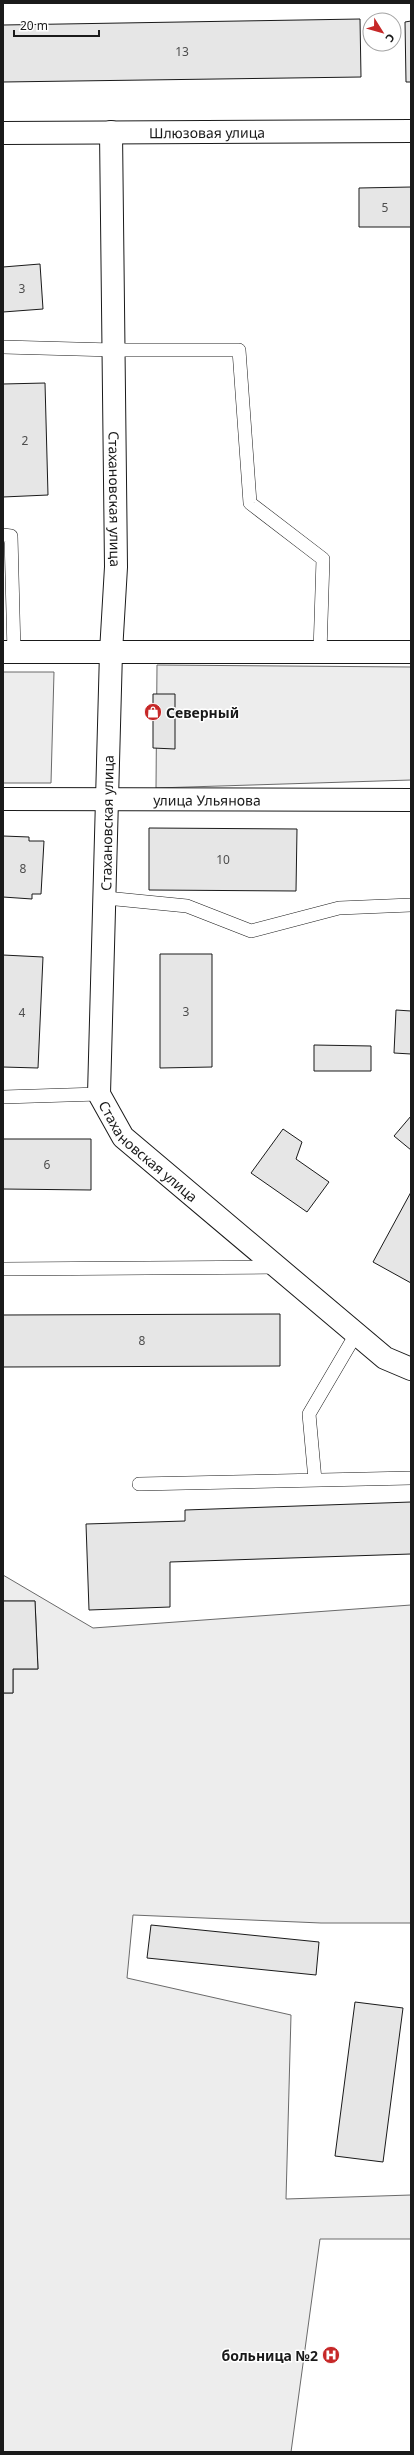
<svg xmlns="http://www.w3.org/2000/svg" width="414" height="2455" viewBox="0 0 414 2455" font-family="'Noto Sans',sans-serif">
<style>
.built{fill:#ededed;stroke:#6a6a6a}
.building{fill:#e6e6e6;stroke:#1a1a1a}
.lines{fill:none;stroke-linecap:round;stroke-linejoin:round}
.service-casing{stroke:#1a1a1a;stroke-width:14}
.minor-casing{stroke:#1a1a1a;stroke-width:24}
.tertiary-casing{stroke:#1a1a1a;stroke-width:24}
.service{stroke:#fff;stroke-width:13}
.minor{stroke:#fff;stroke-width:22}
.tertiary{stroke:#fff;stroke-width:22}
.labels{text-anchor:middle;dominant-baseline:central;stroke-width:3;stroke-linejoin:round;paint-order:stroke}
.number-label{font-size:12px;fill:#4d4d4d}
.street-label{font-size:14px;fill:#1a1a1a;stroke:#fff}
.poi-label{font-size:14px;font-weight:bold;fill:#1a1a1a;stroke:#fff;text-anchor:start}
</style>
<rect width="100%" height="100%" fill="#fff"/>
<!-- built -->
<path class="built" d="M 157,665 L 411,667 L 411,780 L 156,788 Z
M 3,672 L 54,672 L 51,783 L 3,783 Z
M 3,1575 L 93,1628 L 411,1605 L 411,1923 L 321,1923 L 133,1915 L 127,1978 L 291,2015 L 286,2199 L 411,2195 L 411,2239 L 320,2239 L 291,2452 L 3,2452 L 3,1693 L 13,1693 L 13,1669 L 38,1669 L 35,1601 L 3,1601 Z"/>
<!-- building -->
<path class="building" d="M 360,19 L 361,77 L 3,82 L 3,25 Z
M 411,21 L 411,82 L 406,82 L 405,22 Z
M 411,187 L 411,227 L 359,227 L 359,188 Z
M 40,264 L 43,309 L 3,312 L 3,267 Z
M 45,383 L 48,495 L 3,497 L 3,384 Z
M 153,694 L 175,694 L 175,749 L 153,748 Z
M 149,828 L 297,829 L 296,891 L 149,890 Z
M 3,836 L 29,837 L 29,841 L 44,841 L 41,894 L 32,894 L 32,899 L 3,897 Z
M 160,954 L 212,954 L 212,1067 L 160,1068 Z
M 3,955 L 43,957 L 38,1068 L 3,1067 Z
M 396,1010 L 411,1011 L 411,1054 L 394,1053 Z
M 314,1045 L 371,1046 L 371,1071 L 314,1071 Z
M 411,1116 L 411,1150 L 394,1136 Z
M 283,1129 L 302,1142 L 296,1159 L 329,1182 L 307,1212 L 251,1173 Z
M 3,1139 L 91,1139 L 91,1190 L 3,1189 Z
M 411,1192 L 411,1283 L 373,1262 Z
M 280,1314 L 280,1366 L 3,1367 L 3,1315 Z
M 411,1502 L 411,1554 L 170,1562 L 170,1607 L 89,1610 L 86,1524 L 185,1521 L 185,1510 Z
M 3,1601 L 35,1601 L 38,1669 L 13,1669 L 13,1693 L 3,1693 Z
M 151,1925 L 319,1942 L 316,1975 L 147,1958 Z
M 355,2002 L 403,2008 L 383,2162 L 335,2156 Z"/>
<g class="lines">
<defs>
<path id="service" d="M 3,347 L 113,350 L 239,350 L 250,503 L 323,559 L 320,652
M 3,535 L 11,536 L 14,652
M 106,898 L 187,906 L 251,931 L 339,908 L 411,905
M 3,1097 L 99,1094
M 3,1269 L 277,1267
M 315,1480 L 309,1414 L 356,1334
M 139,1484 L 411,1478"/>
<g id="minor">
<path id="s1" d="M 111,132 L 116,567 L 111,652 L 99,1094 L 123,1137 L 385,1358 L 411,1369"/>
<path id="s2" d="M 3,133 L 411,131"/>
</g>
<g id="tertiary">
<path d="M 3,652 L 411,652"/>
<path id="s3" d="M 3,799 L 411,800"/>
</g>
</defs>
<!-- service casing -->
<use href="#service" class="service-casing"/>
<!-- minor casing -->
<use href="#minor" class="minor-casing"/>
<!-- tertiary casing -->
<use href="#tertiary" class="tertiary-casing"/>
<!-- service -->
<use href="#service" class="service"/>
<!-- minor -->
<use href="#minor" class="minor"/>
<!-- tertiary -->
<use href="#tertiary" class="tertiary"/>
</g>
<!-- icons -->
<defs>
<symbol id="shop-disc" viewBox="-11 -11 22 22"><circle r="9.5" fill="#c62828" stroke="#fff"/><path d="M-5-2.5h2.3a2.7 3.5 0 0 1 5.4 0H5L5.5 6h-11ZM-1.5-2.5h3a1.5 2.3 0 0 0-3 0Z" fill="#fff"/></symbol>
<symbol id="hospital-disc" viewBox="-11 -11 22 22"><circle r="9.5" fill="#c62828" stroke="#fff"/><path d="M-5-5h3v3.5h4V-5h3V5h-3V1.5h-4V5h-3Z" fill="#fff"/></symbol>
</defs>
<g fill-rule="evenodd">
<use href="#shop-disc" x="143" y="702" width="20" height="20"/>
<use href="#hospital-disc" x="321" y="2345" width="20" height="20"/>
</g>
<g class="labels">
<!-- number labels -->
<g class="number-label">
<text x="182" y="51">13</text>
<text x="385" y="207">5</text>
<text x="22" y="288">3</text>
<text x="25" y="440">2</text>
<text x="223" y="859">10</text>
<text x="23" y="868">8</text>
<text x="186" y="1011">3</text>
<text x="22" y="1012">4</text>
<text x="47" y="1164">6</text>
<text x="142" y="1340">8</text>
</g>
<!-- street labels -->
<g class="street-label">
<text stroke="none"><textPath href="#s2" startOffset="204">Шлюзовая улица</textPath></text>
<text stroke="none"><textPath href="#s1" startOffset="367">Стахановская улица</textPath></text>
<text stroke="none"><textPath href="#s3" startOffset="204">улица Ульянова</textPath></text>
<text transform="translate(107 823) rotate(-89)">Стахановская улица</text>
<text stroke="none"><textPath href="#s1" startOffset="1039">Стахановская улица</textPath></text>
</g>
<!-- poi labels -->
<g class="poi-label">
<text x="166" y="712">Северный</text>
<text x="318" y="2355" text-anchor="end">больница №2</text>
</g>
</g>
<!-- border -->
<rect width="414" height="2455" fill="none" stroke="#1a1a1a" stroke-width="8"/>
<!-- north arrow -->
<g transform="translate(382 32) rotate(127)"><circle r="19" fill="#ffffff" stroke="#a3a3a3"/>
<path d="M0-3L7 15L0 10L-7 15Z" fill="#c62828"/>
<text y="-6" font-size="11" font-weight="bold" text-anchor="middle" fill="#1a1a1a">С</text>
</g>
<!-- scale -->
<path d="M14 30v6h85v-6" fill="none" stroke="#1a1a1a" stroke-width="2"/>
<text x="20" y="30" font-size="12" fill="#1a1a1a" stroke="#ffffff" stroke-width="3" paint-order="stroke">20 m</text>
</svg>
